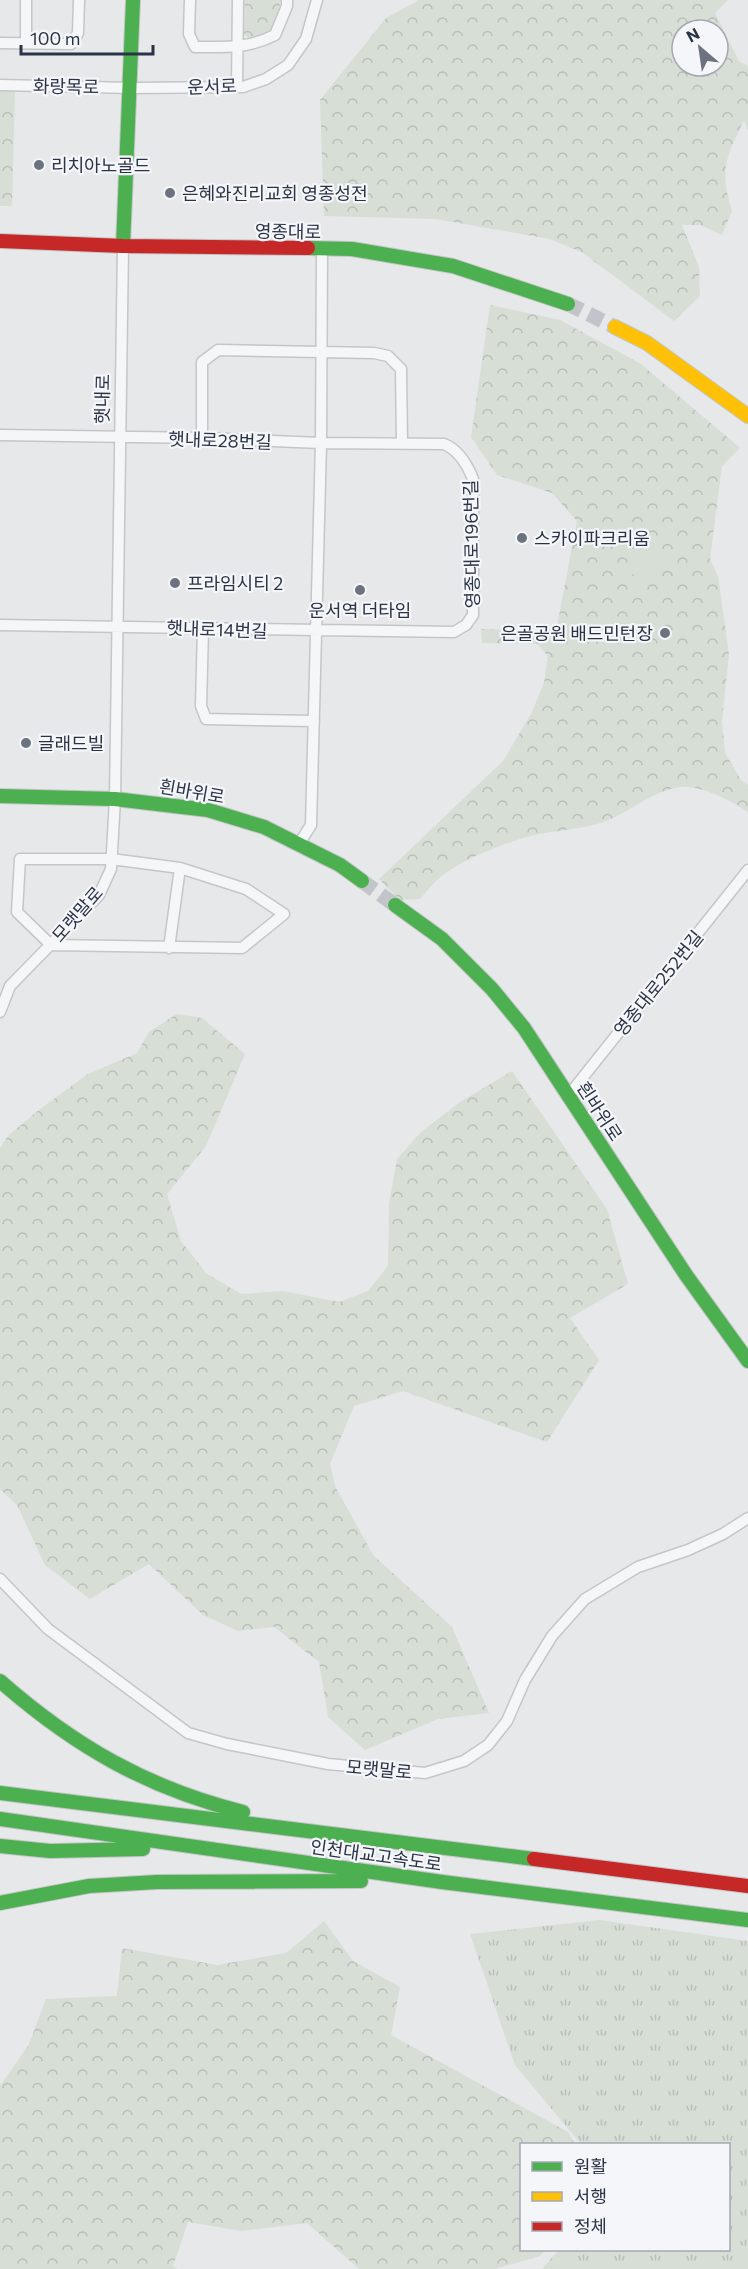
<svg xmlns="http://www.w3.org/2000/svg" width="748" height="2269" viewBox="0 0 748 2269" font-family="Commissioner,'Noto Sans KR',sans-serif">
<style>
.grass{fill:url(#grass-tufts)}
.forest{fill:url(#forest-crowns);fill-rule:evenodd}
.pitch{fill:#d6ded6}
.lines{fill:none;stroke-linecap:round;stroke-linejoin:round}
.secondary-tunnel{stroke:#c1c4c9;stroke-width:15;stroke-dasharray:15 8;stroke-linecap:butt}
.street-casing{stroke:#c4c6c8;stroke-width:13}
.fast-casing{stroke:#c4c6c8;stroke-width:16}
.slow-casing{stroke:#c4c6c8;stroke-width:16}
.jam-casing{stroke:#c4c6c8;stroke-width:16}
.street{stroke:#f5f6f7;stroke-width:10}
.fast{stroke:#4caf50;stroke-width:14}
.slow{stroke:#ffc107;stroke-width:14}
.jam{stroke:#c62828;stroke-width:14}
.poi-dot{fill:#6c737f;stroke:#f4f6f9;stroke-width:2}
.labels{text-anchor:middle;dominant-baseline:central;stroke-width:4.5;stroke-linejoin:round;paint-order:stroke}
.street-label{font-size:18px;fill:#2b3445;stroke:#f4f6f9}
.poi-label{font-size:18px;fill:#2b3445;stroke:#f4f6f9;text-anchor:start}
</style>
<defs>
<pattern id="grass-tufts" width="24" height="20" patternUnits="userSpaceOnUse" patternTransform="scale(1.5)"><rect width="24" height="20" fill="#d6ded6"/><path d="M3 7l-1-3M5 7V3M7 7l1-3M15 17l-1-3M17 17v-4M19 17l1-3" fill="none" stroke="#b8bfb9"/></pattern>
<pattern id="forest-crowns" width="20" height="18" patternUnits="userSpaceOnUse" patternTransform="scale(1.5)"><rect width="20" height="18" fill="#d6ded6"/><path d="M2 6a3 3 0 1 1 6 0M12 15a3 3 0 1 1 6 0" fill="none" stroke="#b8bfb9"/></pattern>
</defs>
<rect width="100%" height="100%" fill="#e6e8ea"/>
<!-- grass -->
<path class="grass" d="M 599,1920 L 748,1941 L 748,2269 L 542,2269 L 559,2250 L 728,2250 L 728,2144 L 581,2144 L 515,2065 L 470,1934 Z"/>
<!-- forest -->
<path class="forest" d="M 245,0 L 280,0 C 280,22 274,34 250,39 L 244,34 Z
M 419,0 L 728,0 L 715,13 L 739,61 L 748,66 L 748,130 L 744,120 C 726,158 719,169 732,211 L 722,235 L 700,225 L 682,225 L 699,267 L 700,296 L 674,321 L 583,253 L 550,239 L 436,219 L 324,216 L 320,100 L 386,18 ZM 682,30 L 718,30 L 718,66 L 682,66 Z
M 0,90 L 15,90 L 12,206 L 0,206 Z
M 490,305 L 560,320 L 641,364 L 740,448 L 722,466 L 710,559 L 718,576 L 729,654 L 722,721 L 725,753 L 741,780 L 748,785 L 748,812 C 732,801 701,785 680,787 C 652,791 632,811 606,821 C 585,829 561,830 539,834 C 514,839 466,858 446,873 C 436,879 428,890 420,899 L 400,900 L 379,879 L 503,761 L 531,714 L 544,683 L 548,656 L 537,644 L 482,643 L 481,629 L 556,631 L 577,521 L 552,493 L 497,475 L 471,437 Z
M 177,1014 L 202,1018 L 245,1054 L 206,1146 L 167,1194 L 181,1241 L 206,1273 L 241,1294 L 283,1291 L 339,1302 L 368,1291 L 388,1266 L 389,1204 L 397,1159 L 421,1132 L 460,1102 L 512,1071 L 607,1209 L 628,1284 L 570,1318 L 599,1360 L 547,1442 L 403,1391 L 354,1406 L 330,1464 L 335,1486 L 373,1555 L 452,1627 L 489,1713 L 438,1719 L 365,1750 L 328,1717 L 319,1662 L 274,1627 L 238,1631 L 203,1615 L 149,1564 L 90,1599 L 45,1565 L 17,1505 L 0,1489 L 0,1148 L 8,1136 L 40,1109 L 88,1074 L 137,1053 L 149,1032 Z
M 324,1921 L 353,1961 L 400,1987 L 391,2035 L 568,2132 L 575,2144 L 522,2144 L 522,2250 L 545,2250 L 540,2256 L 495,2269 L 359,2269 L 307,2223 L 241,2231 L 188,2222 L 173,2266 L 177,2269 L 0,2269 L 0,2086 L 29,2044 L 46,1999 L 117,1996 L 122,1948 L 217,1965 L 286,1953 Z"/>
<!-- pitch -->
<path class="pitch" d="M 657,553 L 665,568 L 639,583 L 630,569 Z"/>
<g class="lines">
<!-- secondary-tunnel -->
<path class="secondary-tunnel" d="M 568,304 L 615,327
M 362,881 L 395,905"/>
<defs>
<path id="street" d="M 190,0 L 189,34 L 195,47 C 226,47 247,49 275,35 L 287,6 L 287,0
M 0,43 L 71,44 L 78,33 L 79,0
M 26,43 L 26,0
M 0,85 L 131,88 L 243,87 L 266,79 L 288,65 L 306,39 L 317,0
M 237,87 L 238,0
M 0,435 L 202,438 L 321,443 L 444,444 C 459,450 467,464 473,479 L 473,615 L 466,625 L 454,632 L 0,625
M 202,438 L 202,362 L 218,350 L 374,353 L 388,356 L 401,369 L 402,442
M 203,629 L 201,706 L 206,719 L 314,721
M 299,844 L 311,825 L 321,443 L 322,250
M 20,859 L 111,859 L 180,868 L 246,889 L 284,914 L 242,948 L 51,945 L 17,912 Z
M 169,948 L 180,868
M 0,1012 L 10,986 L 99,895 L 111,869 L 115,799 L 123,246
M 568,1096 L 748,870
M 0,1579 L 48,1629 L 188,1733 L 227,1744 L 328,1764 L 425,1773 L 464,1761 L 488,1745 L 507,1721 L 525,1680 L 552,1636 L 585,1599 L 638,1567 L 688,1550 L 723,1534 L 748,1518"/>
<path id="fast" d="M 123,246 L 133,0
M 308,248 L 352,249 L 453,266 L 568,304
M 0,796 L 115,799 L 208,810 L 264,827 L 340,865 L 362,881
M 395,905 L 442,939 L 492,989 L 524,1028 L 686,1275 L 748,1361
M 0,1681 C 74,1746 147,1788 243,1812
M 0,1793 L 534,1859
M 0,1819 L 442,1882 L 748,1920
M 0,1846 L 50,1851 L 143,1849
M 0,1903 L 89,1886 L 157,1882 L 361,1881"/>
<path id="slow" d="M 615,327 L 647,343 L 748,416"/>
<path id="jam" d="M 0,241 L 123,246 L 308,248
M 534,1859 L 748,1886"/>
</defs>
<!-- street casing -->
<use href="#street" class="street-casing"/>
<!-- fast casing -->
<use href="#fast" class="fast-casing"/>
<!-- slow casing -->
<use href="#slow" class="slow-casing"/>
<!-- jam casing -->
<use href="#jam" class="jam-casing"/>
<!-- street -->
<use href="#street" class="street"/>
<!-- fast -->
<use href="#fast" class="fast"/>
<!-- slow -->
<use href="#slow" class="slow"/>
<!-- jam -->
<use href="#jam" class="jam"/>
</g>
<!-- markers -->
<g class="poi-dot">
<circle cx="39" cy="165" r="6"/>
<circle cx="170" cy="193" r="6"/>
<circle cx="522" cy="538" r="6"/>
<circle cx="175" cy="583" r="6"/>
<circle cx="360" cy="590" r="6"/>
<circle cx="665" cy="633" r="6"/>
<circle cx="26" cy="743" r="6"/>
</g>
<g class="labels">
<!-- street labels -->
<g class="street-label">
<text transform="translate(66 86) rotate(1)">화랑목로</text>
<text transform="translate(212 86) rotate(-2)">운서로</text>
<text transform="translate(288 231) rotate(1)">영종대로</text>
<text transform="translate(102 399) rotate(-89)">햇내로</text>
<text transform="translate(220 440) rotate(2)">햇내로28번길</text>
<text transform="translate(471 544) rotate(-91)">영종대로196번길</text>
<text transform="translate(217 629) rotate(2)">햇내로14번길</text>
<text transform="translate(192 791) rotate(10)">흰바위로</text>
<text transform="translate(77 914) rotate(-49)">모랫말로</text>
<text transform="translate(658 983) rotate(-51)">영종대로252번길</text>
<text transform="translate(600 1111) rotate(57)">흰바위로</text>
<text transform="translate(379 1769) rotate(5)">모랫말로</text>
<text transform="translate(376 1855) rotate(8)">인천대교고속도로</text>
</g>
<!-- poi labels -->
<g class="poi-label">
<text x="51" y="165">리치아노골드</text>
<text x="182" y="193">은혜와진리교회 영종성전</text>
<text x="534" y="538">스카이파크리움</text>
<text x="187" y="583">프라임시티 2</text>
<text x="360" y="610" text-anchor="middle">운서역 더타임</text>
<text x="653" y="633" text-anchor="end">은골공원 배드민턴장</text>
<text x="38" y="743">글래드빌</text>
</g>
</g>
<!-- legend -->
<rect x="520" y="2143" width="210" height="108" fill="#f4f6f9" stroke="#a4a8b1" stroke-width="1.5"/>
<rect x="532" y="2162" width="30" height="9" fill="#4caf50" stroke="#a4a8b1" stroke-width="1.5"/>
<text x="574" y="2173" font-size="18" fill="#2b3445">원활</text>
<rect x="532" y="2192" width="30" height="9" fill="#ffc107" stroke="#a4a8b1" stroke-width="1.5"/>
<text x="574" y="2203" font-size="18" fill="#2b3445">서행</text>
<rect x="532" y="2222" width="30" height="9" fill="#c62828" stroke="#a4a8b1" stroke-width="1.5"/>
<text x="574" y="2233" font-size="18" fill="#2b3445">정체</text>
<!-- north arrow -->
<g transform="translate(700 48) rotate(331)"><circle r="28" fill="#f4f6f9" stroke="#a4a8b1" stroke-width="1.5"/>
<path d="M0-4.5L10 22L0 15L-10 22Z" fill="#6c737f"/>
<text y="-9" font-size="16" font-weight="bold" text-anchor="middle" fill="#2b3445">N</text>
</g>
<!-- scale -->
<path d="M21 45v9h132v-9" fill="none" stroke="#2b3445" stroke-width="3"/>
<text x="30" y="45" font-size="18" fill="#2b3445" stroke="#f4f6f9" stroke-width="4.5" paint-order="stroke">100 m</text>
</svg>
